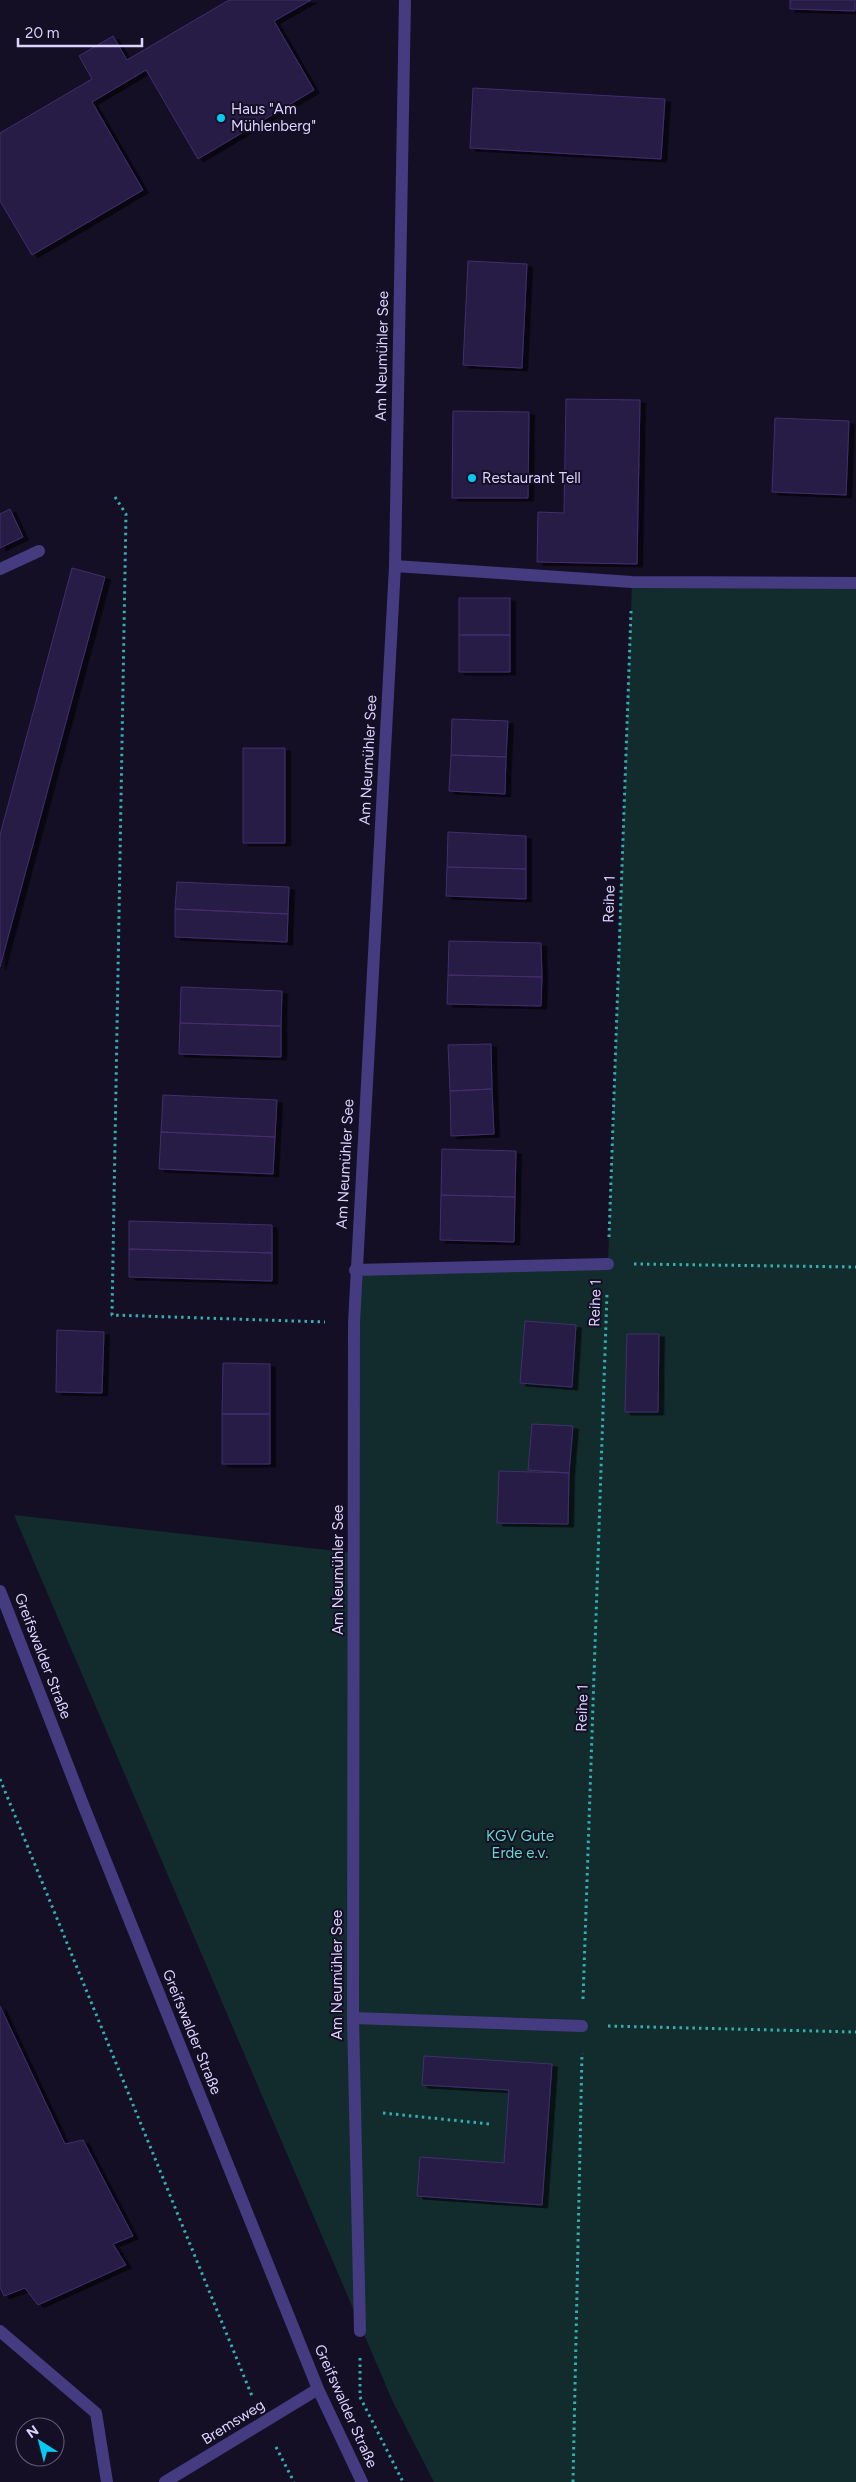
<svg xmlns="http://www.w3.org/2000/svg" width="856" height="2482" viewBox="0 0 856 2482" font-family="Figtree,sans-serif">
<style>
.green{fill:#122c2d}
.building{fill:#271c44;stroke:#412e6f;filter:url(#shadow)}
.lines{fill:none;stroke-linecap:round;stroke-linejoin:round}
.path{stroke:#33afb2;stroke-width:3;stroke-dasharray:2.5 4;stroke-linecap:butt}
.minor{stroke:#443b81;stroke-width:12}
.poi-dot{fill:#07c9f5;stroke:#140f24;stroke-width:2}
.labels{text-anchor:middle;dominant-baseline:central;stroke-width:4;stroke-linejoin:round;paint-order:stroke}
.poi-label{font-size:15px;fill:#dcd3fe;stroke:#140f24;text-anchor:start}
.street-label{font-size:15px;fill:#dcd3fe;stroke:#140f24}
.park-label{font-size:15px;fill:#61dcc8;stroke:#140f24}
</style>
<defs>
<filter id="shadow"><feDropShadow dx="5.5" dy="3" stdDeviation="0" flood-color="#0009"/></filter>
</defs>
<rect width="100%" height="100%" fill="#140f24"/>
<!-- green -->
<path class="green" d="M 632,582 L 856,585 L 856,2482 L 434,2482 L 393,2402 L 14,1515 L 354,1553 L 355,1270 L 608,1263 Z"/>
<!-- building -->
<path class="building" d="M 229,0 L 311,0 L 274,21 L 314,90 L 198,159 L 146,70 L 92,102 L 143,190 L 32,255 L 0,201 L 0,133 L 92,79 L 79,56 L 113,36 L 127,60 Z
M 790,0 L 855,0 L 855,11 L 790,9 Z
M 473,88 L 665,99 L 661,159 L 470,148 Z
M 468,261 L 527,264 L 522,368 L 463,365 Z
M 566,399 L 640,400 L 637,564 L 537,562 L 538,512 L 564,513 Z
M 453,411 L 529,412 L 528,498 L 452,498 Z
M 775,418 L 849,421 L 846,495 L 772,492 Z
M 10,509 L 23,537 L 0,548 L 0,514 Z
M 72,568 L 105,577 L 0,967 L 0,835 Z
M 459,598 L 510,598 L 510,635 L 459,635 Z
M 459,635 L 510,635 L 510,672 L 459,672 Z
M 452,719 L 508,721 L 506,757 L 451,755 Z
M 243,748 L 285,748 L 285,843 L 243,843 Z
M 451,755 L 506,757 L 505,794 L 449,791 Z
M 448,832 L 526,836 L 526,869 L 447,867 Z
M 447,867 L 526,869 L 526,899 L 446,896 Z
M 177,882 L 289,887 L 288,914 L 175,909 Z
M 175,909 L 288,914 L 287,942 L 175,937 Z
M 449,941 L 541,943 L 542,977 L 448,975 Z
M 448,975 L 542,977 L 541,1006 L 447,1004 Z
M 181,987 L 282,991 L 281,1026 L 180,1023 Z
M 180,1023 L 281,1026 L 281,1057 L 179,1054 Z
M 491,1044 L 492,1089 L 450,1091 L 448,1045 Z
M 492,1089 L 494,1134 L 451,1136 L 450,1091 Z
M 163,1095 L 277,1100 L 275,1137 L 161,1132 Z
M 161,1132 L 275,1137 L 273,1174 L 159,1169 Z
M 442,1149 L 516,1151 L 515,1197 L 441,1195 Z
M 441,1195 L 515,1197 L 514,1242 L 440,1240 Z
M 129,1221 L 272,1225 L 272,1253 L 129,1249 Z
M 129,1249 L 272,1253 L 272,1281 L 129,1277 Z
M 525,1321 L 576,1325 L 572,1387 L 520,1383 Z
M 57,1330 L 104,1332 L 102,1393 L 56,1392 Z
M 627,1334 L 659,1334 L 658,1412 L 625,1412 Z
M 223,1363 L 270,1364 L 270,1414 L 222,1414 Z
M 222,1414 L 270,1414 L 270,1464 L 222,1464 Z
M 532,1424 L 573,1426 L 569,1473 L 528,1470 Z
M 499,1471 L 569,1473 L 568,1524 L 497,1523 Z
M 0,2006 L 65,2144 L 83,2140 L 133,2236 L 113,2244 L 126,2265 L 38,2305 L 25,2288 L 4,2296 L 0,2287 Z
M 424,2056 L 552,2064 L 542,2205 L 417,2196 L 420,2157 L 504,2163 L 509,2090 L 422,2085 Z"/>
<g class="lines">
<!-- path -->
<path class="path" d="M 115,497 L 126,514 L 112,1315 L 325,1322
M 609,1237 L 631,611
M 634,1264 L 856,1267
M 0,1779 L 252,2396
M 583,1999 L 607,1293
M 608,2026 L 856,2032
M 383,2113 L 490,2124
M 360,2358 L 360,2397 L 403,2482
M 276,2447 L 294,2482
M 573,2482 L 582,2053"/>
<!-- minor -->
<path class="minor" d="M 395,566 L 632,582 L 856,583
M 0,569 L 39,551
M 355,1270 L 608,1264
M 0,1591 L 84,1807 L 318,2389 L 362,2482
M 353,2018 L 582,2026
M 0,2331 L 96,2413 L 107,2482
M 360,2331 L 353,2018 L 354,1323 L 395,566 L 405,0
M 165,2482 L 318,2389"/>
</g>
<!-- markers -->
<g class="poi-dot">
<circle cx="221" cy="118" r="5"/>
<circle cx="472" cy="478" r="5"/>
</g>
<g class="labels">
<!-- poi labels -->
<g class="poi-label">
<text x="231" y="109">Haus "Am<tspan x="231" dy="17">Mühlenberg"</tspan></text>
<text x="482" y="478">Restaurant Tell</text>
</g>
<!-- street labels -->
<g class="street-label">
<text transform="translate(382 356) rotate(-89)">Am Neumühler See</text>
<text transform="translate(368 760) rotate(-87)">Am Neumühler See</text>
<text transform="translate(609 899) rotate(-88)">Reihe 1</text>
<text transform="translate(345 1164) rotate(-87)">Am Neumühler See</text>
<text transform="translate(595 1303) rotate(-88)">Reihe 1</text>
<text transform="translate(338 1570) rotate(-90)">Am Neumühler See</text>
<text transform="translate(43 1656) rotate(69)">Greifswalder Straße</text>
<text transform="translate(582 1708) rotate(-88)">Reihe 1</text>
<text transform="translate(337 1975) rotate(-90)">Am Neumühler See</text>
<text transform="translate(192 2032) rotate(68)">Greifswalder Straße</text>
<text transform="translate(346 2406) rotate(66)">Greifswalder Straße</text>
<text transform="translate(233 2422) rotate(-32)">Bremsweg</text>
</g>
<!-- park labels -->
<g class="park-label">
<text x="520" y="1836">KGV Gute<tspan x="520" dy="17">Erde e.v.</tspan></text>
</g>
</g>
<!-- north arrow -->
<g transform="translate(40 2442) rotate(324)"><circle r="24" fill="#140f24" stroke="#645d7b"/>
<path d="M0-4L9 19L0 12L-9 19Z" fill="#07c9f5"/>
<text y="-8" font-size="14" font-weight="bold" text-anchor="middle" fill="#dcd3fe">N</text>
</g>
<!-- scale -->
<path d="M18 38v8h124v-8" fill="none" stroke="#dcd3fe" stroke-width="2.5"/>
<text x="25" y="38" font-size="15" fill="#dcd3fe" stroke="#140f24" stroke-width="4" paint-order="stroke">20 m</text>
</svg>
